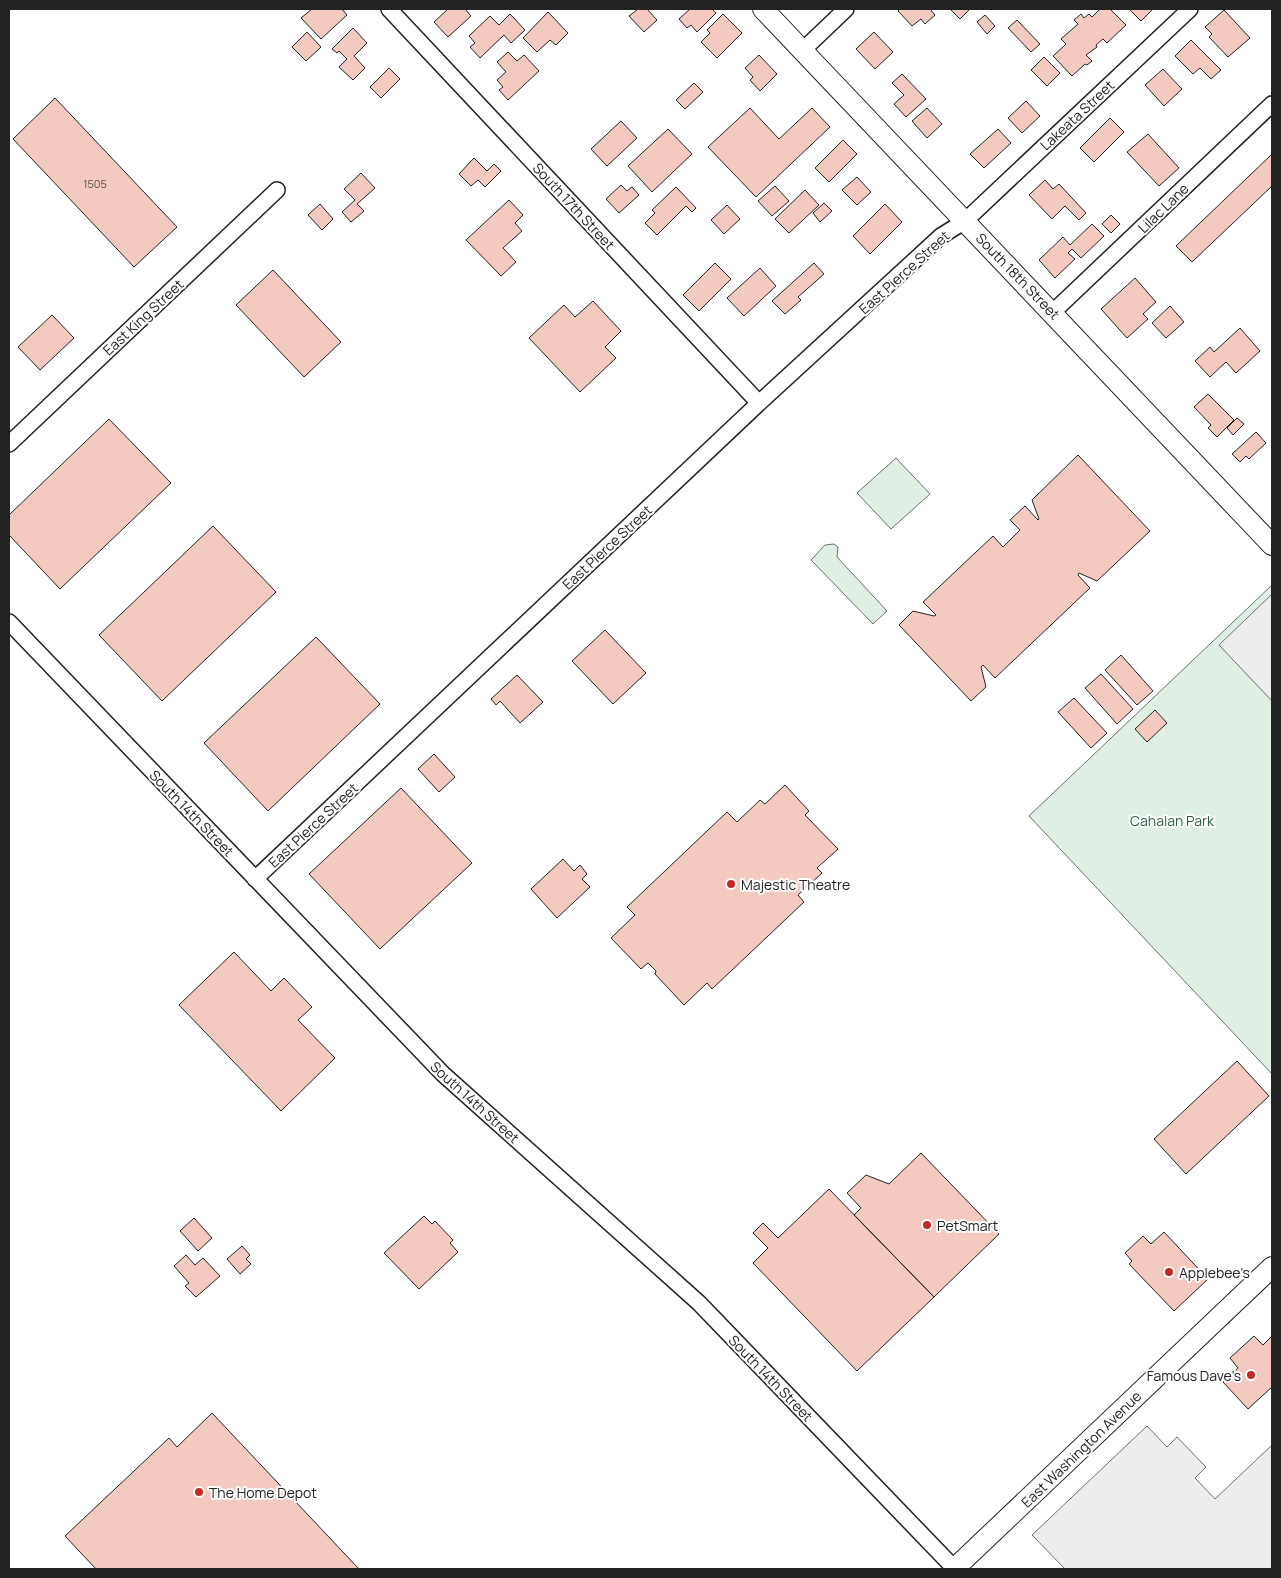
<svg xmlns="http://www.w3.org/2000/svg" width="1281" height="1578" viewBox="0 0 1281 1578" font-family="Manrope,sans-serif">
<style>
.green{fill:#e0efe3;stroke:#6f6f6f}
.parking{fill:#ededed;stroke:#6f6f6f}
.building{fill:#f3c9c0;stroke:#222}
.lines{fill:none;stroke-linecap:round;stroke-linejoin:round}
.street-casing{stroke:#222;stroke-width:18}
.secondary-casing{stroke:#222;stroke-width:22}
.street{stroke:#fff;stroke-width:15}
.secondary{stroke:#fff;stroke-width:20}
.poi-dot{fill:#c62828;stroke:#fff;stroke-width:2}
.labels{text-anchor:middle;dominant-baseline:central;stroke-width:4;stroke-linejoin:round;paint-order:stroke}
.number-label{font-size:11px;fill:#564c4a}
.street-label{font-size:14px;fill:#222;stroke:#fff}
.park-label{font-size:14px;fill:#2f5e38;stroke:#fff}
.poi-label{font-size:14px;fill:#222;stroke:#fff;text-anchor:start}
</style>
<rect width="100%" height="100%" fill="#fff"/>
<!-- green -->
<path class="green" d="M 896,458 L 930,494 L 891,529 L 857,493 Z
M 834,544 L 838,547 L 837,557 L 887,611 L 873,624 L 811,560 L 825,545 Z
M 1272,585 L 1272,1074 L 1029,816 Z"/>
<!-- parking -->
<path class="parking" d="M 1272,594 L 1272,701 L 1219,645 Z
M 1147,1426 L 1167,1447 L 1177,1437 L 1206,1467 L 1195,1478 L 1215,1499 L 1272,1445 L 1272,1569 L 1065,1569 L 1032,1535 Z"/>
<!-- building -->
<path class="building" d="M 312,9 L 342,9 L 347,15 L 321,39 L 301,18 Z
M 448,9 L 465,9 L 471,16 L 448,37 L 434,22 Z
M 638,9 L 647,9 L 657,20 L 644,32 L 629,16 Z
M 690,9 L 712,9 L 716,13 L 697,32 L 691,25 L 687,28 L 679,19 Z
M 900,9 L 930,9 L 935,15 L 925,24 L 921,19 L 912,26 L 898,11 Z
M 950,9 L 970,9 L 960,19 Z
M 1100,9 L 1110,9 L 1126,25 L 1107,43 L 1103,39 L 1096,45 L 1097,47 L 1086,55 L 1092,61 L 1087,65 L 1085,64 L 1072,76 L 1053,56 L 1066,44 L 1061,39 L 1078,24 L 1074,20 L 1081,14 L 1084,18 L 1089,14 L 1092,17 Z
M 1129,9 L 1153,9 L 1141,21 Z
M 1224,10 L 1250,38 L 1228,57 L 1209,37 L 1212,34 L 1205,27 Z
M 548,12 L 568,33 L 556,45 L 550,40 L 537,52 L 523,38 Z
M 510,14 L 525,30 L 511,43 L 504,35 L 480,58 L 470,47 L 475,43 L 469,36 L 490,16 L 499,25 Z
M 723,14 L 742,33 L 717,58 L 701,42 L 710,33 L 707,30 Z
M 985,15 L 995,26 L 987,34 L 977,22 Z
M 1017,20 L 1040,44 L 1031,52 L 1008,28 Z
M 353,28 L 367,43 L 354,56 L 365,68 L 353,80 L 339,67 L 347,59 L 339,51 L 337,53 L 332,49 Z
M 307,32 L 321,47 L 306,61 L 292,47 Z
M 874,32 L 893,52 L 875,69 L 856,49 Z
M 1191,40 L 1221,70 L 1211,79 L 1200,68 L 1193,74 L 1175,56 Z
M 508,52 L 517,61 L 524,55 L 539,71 L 508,100 L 499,90 L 503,87 L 497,80 L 506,72 L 497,62 Z
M 759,55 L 777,74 L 760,91 L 750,80 L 753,77 L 745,68 Z
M 1044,57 L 1060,73 L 1047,86 L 1031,70 Z
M 389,68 L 400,79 L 381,98 L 370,87 Z
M 1163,69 L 1182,89 L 1164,106 L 1145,85 Z
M 902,74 L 926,99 L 906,117 L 894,104 L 904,95 L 892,83 Z
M 694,83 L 703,92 L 685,109 L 676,100 Z
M 55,98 L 177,227 L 134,267 L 13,139 Z
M 1026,101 L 1040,116 L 1022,133 L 1008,118 Z
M 750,108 L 779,139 L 812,108 L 830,127 L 756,197 L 708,147 Z
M 927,108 L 942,124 L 927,138 L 912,121 Z
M 1110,118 L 1124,132 L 1094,162 L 1080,148 Z
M 621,121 L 637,138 L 607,166 L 591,149 Z
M 668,129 L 692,154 L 652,192 L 628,166 Z
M 998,129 L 1011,143 L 984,168 L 970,154 Z
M 1148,134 L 1179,168 L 1159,186 L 1127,152 Z
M 843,140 L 857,154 L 829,182 L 815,168 Z
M 1272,154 L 1272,186 L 1192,262 L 1176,246 Z
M 474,158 L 487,171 L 494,164 L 501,171 L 485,187 L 478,180 L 471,186 L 459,174 Z
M 361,173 L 375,188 L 357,204 L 364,211 L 351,222 L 342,212 L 355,200 L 344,189 Z
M 857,177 L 871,192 L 857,205 L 842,190 Z
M 1045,180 L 1053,189 L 1059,184 L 1086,213 L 1079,220 L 1065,206 L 1052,219 L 1029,195 Z
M 621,185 L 627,191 L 632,187 L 639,195 L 619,213 L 606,199 Z
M 775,186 L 789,201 L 772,216 L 758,201 Z
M 676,187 L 696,208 L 692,212 L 686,206 L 657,235 L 645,223 L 655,213 L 652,210 Z
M 805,190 L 819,205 L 789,233 L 775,219 Z
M 509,200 L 523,215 L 515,223 L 522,231 L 503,248 L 516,262 L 501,276 L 466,240 Z
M 824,203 L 832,211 L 820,222 L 813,213 Z
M 320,204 L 333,219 L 322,230 L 308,215 Z
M 885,204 L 902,222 L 870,254 L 853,236 Z
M 727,205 L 740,219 L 724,234 L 711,220 Z
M 1111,215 L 1120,224 L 1111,233 L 1102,224 Z
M 1092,224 L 1104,236 L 1081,258 L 1072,249 L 1068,253 L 1075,259 L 1055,278 L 1039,260 L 1063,237 L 1070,245 Z
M 715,263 L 731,279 L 699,311 L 683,295 Z
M 814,263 L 824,274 L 798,297 L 801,300 L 785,314 L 772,301 Z
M 760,268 L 776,286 L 744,316 L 727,298 Z
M 273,270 L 341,342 L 304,377 L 236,305 Z
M 1135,278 L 1156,302 L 1143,314 L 1148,319 L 1127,338 L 1101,309 Z
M 593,301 L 621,331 L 605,347 L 616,358 L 580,392 L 529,338 L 564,305 L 575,317 Z
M 1170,306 L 1184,322 L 1166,338 L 1152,323 Z
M 52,315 L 74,338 L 40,370 L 18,347 Z
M 1240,328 L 1260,351 L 1236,373 L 1226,362 L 1210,377 L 1195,361 L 1210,347 L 1214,352 Z
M 1208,394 L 1234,420 L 1217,437 L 1208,428 L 1211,425 L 1194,407 Z
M 1237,418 L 1244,424 L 1233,435 L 1227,428 Z
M 109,419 L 171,483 L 60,589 L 9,535 L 9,515 Z
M 1256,432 L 1266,443 L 1249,459 L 1246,456 L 1240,462 L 1232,454 Z
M 1078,455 L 1150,531 L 1097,581 L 1079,573 L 1078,575 L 1090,588 L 995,678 L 983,665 L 981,667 L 986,687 L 971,701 L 899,625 L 913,611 L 934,616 L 936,615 L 923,602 L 993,536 L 1003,547 L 1020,530 L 1010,520 L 1025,506 L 1038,520 L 1039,519 L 1032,500 Z
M 213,526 L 276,592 L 162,701 L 99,635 Z
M 605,630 L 646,673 L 613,704 L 572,661 Z
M 316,637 L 380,704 L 268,811 L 204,743 Z
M 1121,655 L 1153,691 L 1137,705 L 1105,670 Z
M 1101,674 L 1133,709 L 1117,724 L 1085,688 Z
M 517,675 L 543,702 L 520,723 L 500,701 L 496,705 L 491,699 Z
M 1074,698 L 1107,733 L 1091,748 L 1058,712 Z
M 1155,710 L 1167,723 L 1147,742 L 1135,729 Z
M 434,754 L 455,777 L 439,792 L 418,769 Z
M 785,785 L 809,811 L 805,815 L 838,849 L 817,868 L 822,873 L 798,895 L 804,902 L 712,989 L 707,983 L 684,1005 L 655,974 L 656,971 L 648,963 L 641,969 L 611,938 L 635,915 L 627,907 L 727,812 L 737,822 L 760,800 L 765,804 Z
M 401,788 L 472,863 L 380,949 L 309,874 Z
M 563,859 L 574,871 L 580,865 L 587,874 L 582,879 L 590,887 L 557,918 L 531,889 Z
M 234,952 L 271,991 L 284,978 L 312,1007 L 298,1020 L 335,1058 L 281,1111 L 179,1005 Z
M 1237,1061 L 1269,1096 L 1186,1174 L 1154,1139 Z
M 921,1153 L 999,1234 L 934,1297 L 854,1215 L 861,1208 L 847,1193 L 866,1175 L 889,1184 Z
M 829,1189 L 934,1297 L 857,1371 L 753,1263 L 768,1248 L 753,1233 L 763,1223 L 778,1238 Z
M 424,1216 L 432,1224 L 435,1221 L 453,1240 L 450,1243 L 458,1252 L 419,1289 L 384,1253 Z
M 194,1218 L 212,1238 L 198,1251 L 180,1231 Z
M 1164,1232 L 1208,1279 L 1174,1311 L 1129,1264 L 1132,1261 L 1125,1253 L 1143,1236 L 1151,1244 Z
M 242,1246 L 250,1255 L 246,1259 L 251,1264 L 240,1274 L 227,1259 Z
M 186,1255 L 195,1265 L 203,1258 L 220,1276 L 196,1297 L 185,1286 L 189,1283 L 174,1266 Z
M 1254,1336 L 1263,1345 L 1272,1336 L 1272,1387 L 1248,1409 L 1223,1382 L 1238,1368 L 1230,1358 Z
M 212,1413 L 359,1569 L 96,1569 L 65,1536 L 169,1438 L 177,1447 Z"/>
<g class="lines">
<defs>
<path id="street" d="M 389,9 L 759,403
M 803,50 L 846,9
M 1053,312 L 1272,104
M 9,444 L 277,190
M 9,622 L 443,1074 L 699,1303 L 955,1569
M 255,879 L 759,403 L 941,236 L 965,221 L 1190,9"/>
<path id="secondary" d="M 763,9 L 1272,545
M 954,1569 L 1272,1267"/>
</defs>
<!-- street casing -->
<use href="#street" class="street-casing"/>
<!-- secondary casing -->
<use href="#secondary" class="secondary-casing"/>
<!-- street -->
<use href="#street" class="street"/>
<!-- secondary -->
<use href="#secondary" class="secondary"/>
</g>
<!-- markers -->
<g class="poi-dot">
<circle cx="731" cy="884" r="5"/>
<circle cx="927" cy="1225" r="5"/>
<circle cx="1169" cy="1272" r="5"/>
<circle cx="1251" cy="1375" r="5"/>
<circle cx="199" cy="1492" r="5"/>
</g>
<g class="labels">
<!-- number labels -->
<g class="number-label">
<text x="95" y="183">1505</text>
</g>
<!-- street labels -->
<g class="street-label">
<text transform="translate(1077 115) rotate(-43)">Lakeata Street</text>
<text transform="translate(574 206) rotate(47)">South 17th Street</text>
<text transform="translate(1163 208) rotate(-44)">Lilac Lane</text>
<text transform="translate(904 272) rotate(-42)">East Pierce Street</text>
<text transform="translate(1018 276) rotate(46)">South 18th Street</text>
<text transform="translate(143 317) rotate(-43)">East King Street</text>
<text transform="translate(607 547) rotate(-43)">East Pierce Street</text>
<text transform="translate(192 813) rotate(46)">South 14th Street</text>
<text transform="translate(313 825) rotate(-43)">East Pierce Street</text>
<text transform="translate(475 1102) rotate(42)">South 14th Street</text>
<text transform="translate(771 1378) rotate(46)">South 14th Street</text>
<text transform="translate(1081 1449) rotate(-44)">East Washington Avenue</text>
</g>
<!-- park labels -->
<g class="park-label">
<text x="1172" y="820">Cahalan Park</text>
</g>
<!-- poi labels -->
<g class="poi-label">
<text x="741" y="884">Majestic Theatre</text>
<text x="937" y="1225">PetSmart</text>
<text x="1179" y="1272">Applebee's</text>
<text x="1241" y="1375" text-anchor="end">Famous Dave's</text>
<text x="209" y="1492">The Home Depot</text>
</g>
</g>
<!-- border -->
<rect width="1281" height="1578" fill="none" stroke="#222222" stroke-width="20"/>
</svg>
